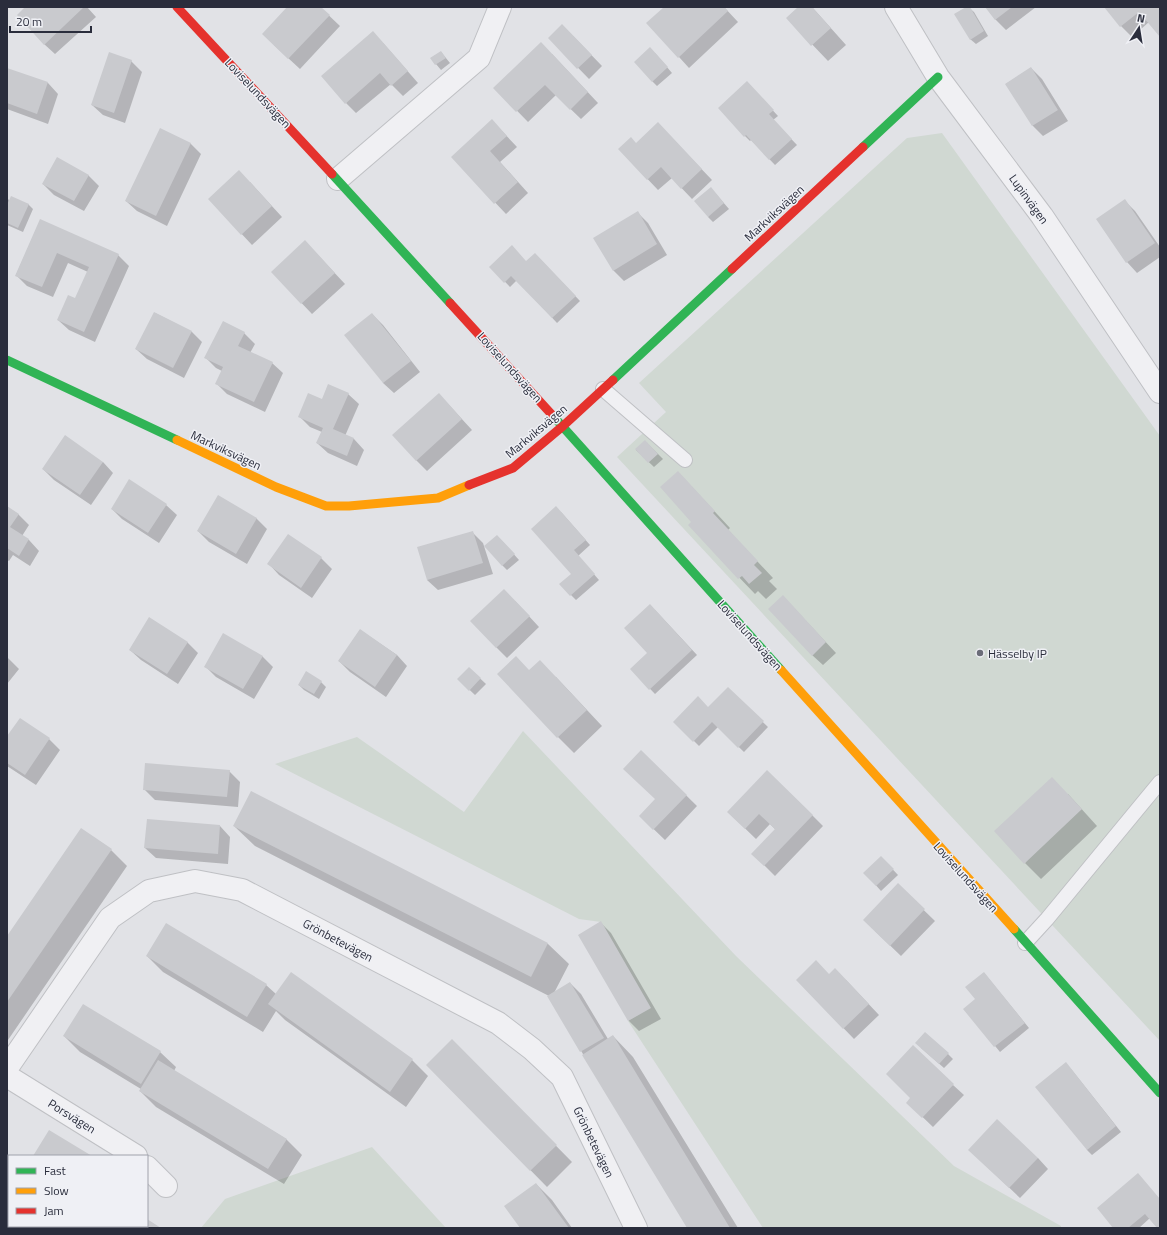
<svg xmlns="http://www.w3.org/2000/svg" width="1167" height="1235" viewBox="0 0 1167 1235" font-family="'Titillium Web',sans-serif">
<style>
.green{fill:#d0d8d2}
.shadow{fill:#0003}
.building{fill:#c9cace}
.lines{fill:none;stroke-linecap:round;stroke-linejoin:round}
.lane-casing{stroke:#bfc0c4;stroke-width:16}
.street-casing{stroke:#bfc0c4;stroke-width:24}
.lane{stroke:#f0f0f3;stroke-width:14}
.street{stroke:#f0f0f3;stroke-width:22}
.fast{stroke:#30b455;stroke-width:9}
.slow{stroke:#ff9f0a;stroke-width:9}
.jam{stroke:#e5322d;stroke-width:9}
.poi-dot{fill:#6a6c78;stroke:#eff0f5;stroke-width:1.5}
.labels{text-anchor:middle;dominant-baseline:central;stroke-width:3;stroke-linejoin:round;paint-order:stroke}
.street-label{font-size:12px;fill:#2a2d3c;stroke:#eff0f5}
.poi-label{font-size:12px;fill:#2a2d3c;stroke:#eff0f5;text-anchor:start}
</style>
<rect width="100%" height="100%" fill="#e1e2e6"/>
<!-- green -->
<path class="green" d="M 942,133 L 1160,436 L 1160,1041 L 617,457 L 666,412 L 639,383 L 907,138 Z
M 523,731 L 736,956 L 954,1166 L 1061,1226 L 1061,1228 L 763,1228 L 628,1021 L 650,1008 L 601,922 L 579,919 L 275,764 L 357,737 L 464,812 Z
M 372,1147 L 446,1228 L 201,1228 L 225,1199 Z"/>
<!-- shadow -->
<path class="shadow" d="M 27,7 L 87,7 L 96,17 L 55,54 L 44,44 Z
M 289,7 L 320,7 L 340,26 L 300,69 L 274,45 Z
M 665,7 L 724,7 L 738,22 L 689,68 L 679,57 Z
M 799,7 L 812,7 L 846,45 L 828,61 L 787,18 Z
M 968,7 L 974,12 L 988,36 L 976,44 L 970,39 Z
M 986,7 L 1036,7 L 1006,30 L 995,19 Z
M 1107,7 L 1160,7 L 1160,35 L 1149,22 L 1132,37 L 1121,26 Z
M 573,36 L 602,66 L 589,79 L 549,38 Z
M 383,43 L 418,83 L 403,96 L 391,84 L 356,113 L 346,103 Z
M 441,52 L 450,63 L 441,70 L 431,58 Z
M 655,53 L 672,73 L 657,86 L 652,81 Z
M 552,54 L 598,103 L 581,119 L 556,95 L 528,122 L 495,88 Z
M 131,61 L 142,72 L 125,123 L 103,115 L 92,105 Z
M 1031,68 L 1042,79 L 1068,121 L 1043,136 L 1033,126 L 1006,84 Z
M 7,69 L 48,83 L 58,94 L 48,124 L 7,109 Z
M 752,88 L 778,116 L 773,120 L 797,145 L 775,165 L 751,140 L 750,141 L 745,136 L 719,108 Z
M 502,131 L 517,147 L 500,162 L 528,193 L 506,214 L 452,157 Z
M 668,134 L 712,180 L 692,199 L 672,178 L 658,190 L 619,149 Z
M 190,143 L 201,154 L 167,226 L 137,211 L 126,201 Z
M 88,175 L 99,186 L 84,211 L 54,195 L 43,184 Z
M 250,182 L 282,217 L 252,245 L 209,199 Z
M 716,194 L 729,209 L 713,222 L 708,217 Z
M 7,198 L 10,201 L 28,204 L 33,209 L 23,232 L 7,225 Z
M 1124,200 L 1135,211 L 1160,247 L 1160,257 L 1137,273 L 1127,262 Z
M 637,212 L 648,223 L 667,255 L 624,281 L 613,270 Z
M 40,221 L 118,255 L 129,266 L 95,342 L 69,330 L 58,320 L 76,299 L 88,272 L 68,263 L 53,297 L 27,286 L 16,275 Z
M 315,252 L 345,284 L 312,314 L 272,272 Z
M 535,254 L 580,301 L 557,323 L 517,280 L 510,287 L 491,267 L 526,262 Z
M 155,313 L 192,332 L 202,342 L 184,378 L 147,359 L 136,349 Z
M 372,314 L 383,325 L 420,372 L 394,393 L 383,383 Z
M 244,333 L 255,344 L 250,353 L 272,363 L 283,373 L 265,412 L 227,394 L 217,384 L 222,371 L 216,368 L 206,358 Z
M 348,394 L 359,404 L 345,436 L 354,439 L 364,450 L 357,466 L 328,453 L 317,443 L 322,432 L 310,427 L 299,416 L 322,400 Z
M 449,405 L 472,430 L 427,471 L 416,460 Z
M 645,441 L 663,459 L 654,467 L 636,450 Z
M 103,462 L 113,473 L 91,505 L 54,480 L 43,469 Z
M 678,472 L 730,528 L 728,530 L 773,578 L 769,581 L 777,589 L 766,599 L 758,591 L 755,594 L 689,525 L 693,522 Z
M 166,505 L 177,515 L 159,543 L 122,519 L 112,509 Z
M 7,507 L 18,514 L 29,525 L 22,536 L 29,540 L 39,551 L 30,566 L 13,555 L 9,561 L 7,560 Z
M 561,512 L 590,545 L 578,556 L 599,580 L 576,600 L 571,595 L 572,574 Z
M 256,518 L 267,529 L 247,564 L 209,542 L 198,531 Z
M 472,532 L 483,543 L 493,574 L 438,590 L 427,580 Z
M 502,541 L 519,560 L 507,570 L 502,565 Z
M 321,558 L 332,569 L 312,598 L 279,575 L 269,564 Z
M 515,601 L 539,627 L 507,658 L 496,647 Z
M 793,607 L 836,653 L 823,665 L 812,655 Z
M 655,610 L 697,655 L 655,694 L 631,669 L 648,653 Z
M 360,630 L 397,655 L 407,666 L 386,697 L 350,672 L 339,661 Z
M 187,642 L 198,653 L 178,684 L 141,660 L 130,650 Z
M 262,656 L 273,667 L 254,699 L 216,677 L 205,666 Z
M 7,657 L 19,669 L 7,684 Z
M 469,668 L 486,684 L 475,695 L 458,679 Z
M 530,671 L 556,677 L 602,726 L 574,753 L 558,737 Z
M 321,682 L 326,687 L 319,699 L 304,690 L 299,685 Z
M 728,688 L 768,727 L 744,752 L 718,727 L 699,746 L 675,722 L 709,708 Z
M 7,738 L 49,739 L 60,750 L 36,785 L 7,766 Z
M 641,751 L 697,806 L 665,840 L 640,816 L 656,799 Z
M 229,771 L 240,782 L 238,807 L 155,800 L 144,789 Z
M 1068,794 L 1097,826 L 1041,879 L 1025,863 Z
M 728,812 L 812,815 L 823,826 L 775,876 L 753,854 L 776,830 L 770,824 L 756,839 Z
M 220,826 L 230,837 L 228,864 L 156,858 L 145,848 Z
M 234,826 L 548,944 L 569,964 L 554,993 L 570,983 L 581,994 L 608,1039 L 613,1036 L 633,1057 L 738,1228 L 688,1228 L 548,996 L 549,996 L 255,846 Z
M 111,850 L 127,866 L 8,1040 L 7,1039 L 7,938 Z
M 881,857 L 898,875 L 881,891 L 865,873 Z
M 898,885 L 935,921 L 901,956 L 875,931 Z
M 601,923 L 611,933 L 661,1019 L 639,1031 L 629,1021 L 579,935 Z
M 147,956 L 266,985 L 276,994 L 412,1060 L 428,1076 L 406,1107 L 285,1020 L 276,1011 L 263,1032 L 163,972 Z
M 984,973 L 1029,1028 L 1000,1052 L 965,1009 L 976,999 Z
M 830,975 L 846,980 L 879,1015 L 854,1039 L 797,980 Z
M 64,1036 L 160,1052 L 176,1067 L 174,1071 L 286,1139 L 302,1155 L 284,1184 L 156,1107 L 140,1091 L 141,1089 L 80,1052 Z
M 452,1040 L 572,1162 L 547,1187 L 427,1065 Z
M 921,1048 L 948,1054 L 953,1059 L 944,1068 Z
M 1071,1069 L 1121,1132 L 1092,1155 L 1087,1150 Z
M 953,1085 L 964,1095 L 933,1127 L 908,1103 L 912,1099 Z
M 1038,1158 L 1048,1169 L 1020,1198 L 980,1160 Z
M 536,1184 L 552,1200 L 572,1228 L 522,1228 Z
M 1160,1200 L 1160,1228 L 1158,1228 L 1150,1218 L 1139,1228 L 1115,1228 Z
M 147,1221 L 159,1228 L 114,1228 L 111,1226 L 147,1226 Z"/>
<!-- building -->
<path class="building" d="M 25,7 L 84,7 L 44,45 L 17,15 Z
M 287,7 L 321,7 L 330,15 L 288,59 L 262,34 Z
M 664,7 L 724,7 L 728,11 L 678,58 L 646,23 Z
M 798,7 L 812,7 L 831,28 L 811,46 L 786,18 Z
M 966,7 L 970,7 L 984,31 L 970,40 L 954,14 Z
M 985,7 L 1012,7 L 995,20 Z
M 1104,7 L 1160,7 L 1160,37 L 1139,12 L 1120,27 Z
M 562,24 L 592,55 L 577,69 L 548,38 Z
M 373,31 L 408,71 L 391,86 L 380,73 L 345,104 L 321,76 Z
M 541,42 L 588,92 L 570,110 L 545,85 L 516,112 L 493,88 Z
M 650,47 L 668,67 L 652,82 L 634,62 Z
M 441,51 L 446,58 L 435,65 L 430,58 Z
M 109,52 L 132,60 L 114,113 L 91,105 Z
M 1031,67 L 1058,110 L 1032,126 L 1005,84 Z
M 7,68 L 48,82 L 37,114 L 7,103 Z
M 747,81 L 774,110 L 769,114 L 792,139 L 769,160 L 746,135 L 744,137 L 718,108 Z
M 492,119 L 507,136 L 490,151 L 518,182 L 494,204 L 451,157 Z
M 658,122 L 702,169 L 681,189 L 661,167 L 647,180 L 618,149 L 631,137 L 636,143 Z
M 160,128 L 191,143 L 156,216 L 125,201 Z
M 57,157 L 89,175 L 74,201 L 42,184 Z
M 239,170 L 272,206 L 241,235 L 208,199 Z
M 711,187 L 724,203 L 708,217 L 694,201 Z
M 11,196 L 29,204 L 18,228 L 7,223 L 7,205 Z
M 1125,199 L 1155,243 L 1126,263 L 1096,219 Z
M 638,211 L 657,244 L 613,271 L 593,238 Z
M 40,219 L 119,254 L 84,332 L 57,320 L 68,295 L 75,298 L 89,267 L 57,253 L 42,287 L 15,276 Z
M 305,240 L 335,273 L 301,304 L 271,272 Z
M 512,245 L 526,261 L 535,253 L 576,296 L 552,318 L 511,276 L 504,283 L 489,267 Z
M 154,312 L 192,331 L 173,368 L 135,349 Z
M 372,313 L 411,361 L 383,383 L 344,335 Z
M 223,321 L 245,332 L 238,346 L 273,362 L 254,402 L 215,384 L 223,367 L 204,358 Z
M 328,384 L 349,393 L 333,429 L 354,438 L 347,456 L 316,443 L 323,428 L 298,417 L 308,393 L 322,399 Z
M 439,393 L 462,419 L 416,461 L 392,435 Z
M 65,435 L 103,462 L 80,495 L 42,469 Z
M 645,440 L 658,454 L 648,463 L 635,449 Z
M 678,471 L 715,511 L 713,513 L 758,561 L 754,565 L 762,573 L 749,584 L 742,576 L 738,579 L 688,525 L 691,522 L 660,487 Z
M 129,479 L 167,504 L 148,533 L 111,509 Z
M 218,495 L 257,518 L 236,554 L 197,531 Z
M 7,506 L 19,514 L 10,527 L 29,539 L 19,556 L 7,548 Z
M 556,506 L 586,540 L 574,550 L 595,574 L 570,596 L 559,584 L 571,574 L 531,529 Z
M 473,531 L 483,563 L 427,580 L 417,547 Z
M 288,534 L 322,557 L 301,588 L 267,564 Z
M 497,535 L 515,554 L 502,566 L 484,546 Z
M 504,589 L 530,616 L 496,648 L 470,621 Z
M 783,595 L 826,642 L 812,656 L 768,609 Z
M 650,604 L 692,650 L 649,690 L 630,669 L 647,653 L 624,628 Z
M 149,617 L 188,642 L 167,674 L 129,650 Z
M 360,629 L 397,655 L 375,687 L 338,661 Z
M 223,633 L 263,656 L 243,689 L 204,667 Z
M 516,656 L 529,670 L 540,660 L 587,710 L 557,738 L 497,674 Z
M 469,667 L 481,678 L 469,691 L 457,679 Z
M 306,671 L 322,681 L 314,694 L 298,685 Z
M 728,687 L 764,721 L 738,748 L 712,722 L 693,742 L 673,722 L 698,696 L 708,707 Z
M 20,718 L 50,738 L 25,775 L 7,763 L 7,736 Z
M 641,750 L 687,795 L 653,830 L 639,816 L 655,799 L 623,769 Z
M 145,763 L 230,770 L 227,797 L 143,790 Z
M 767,770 L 813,815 L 764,866 L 751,854 L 775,829 L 759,814 L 745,829 L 727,812 Z
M 1052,777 L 1082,809 L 1024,864 L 994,831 Z
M 251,791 L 548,943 L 531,977 L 233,826 Z
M 147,819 L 220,825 L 218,854 L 144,848 Z
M 81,828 L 112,849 L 7,1002 L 7,936 Z
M 881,856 L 894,869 L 876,886 L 863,873 Z
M 898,883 L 925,909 L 890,946 L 863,920 Z
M 601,921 L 651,1008 L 628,1021 L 578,935 Z
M 166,923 L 267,984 L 247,1017 L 146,956 Z
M 816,960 L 829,974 L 835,968 L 869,1004 L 843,1029 L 796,980 Z
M 291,972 L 413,1059 L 390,1092 L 268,1004 Z
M 984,972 L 1025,1023 L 994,1047 L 963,1009 L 975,999 L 965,987 Z
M 570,982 L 604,1038 L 580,1052 L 547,996 Z
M 83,1004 L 161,1051 L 141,1084 L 63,1036 Z
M 925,1032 L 949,1053 L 939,1064 L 915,1043 Z
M 613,1035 L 730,1228 L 687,1228 L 582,1055 Z
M 452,1039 L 557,1145 L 530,1171 L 426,1065 Z
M 913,1045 L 954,1084 L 922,1118 L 906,1103 L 910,1098 L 886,1074 Z
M 158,1060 L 287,1139 L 268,1169 L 139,1091 Z
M 1066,1062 L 1116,1126 L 1087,1150 L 1035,1087 Z
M 997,1119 L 1038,1158 L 1009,1188 L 968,1150 Z
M 49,1130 L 92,1156 L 33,1156 Z
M 1138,1173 L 1160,1199 L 1160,1228 L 1157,1228 L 1145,1214 L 1128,1228 L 1113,1228 L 1097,1208 Z
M 536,1183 L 569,1228 L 520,1228 L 504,1206 Z
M 147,1219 L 161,1228 L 119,1228 L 116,1226 L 147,1226 Z"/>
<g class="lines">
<defs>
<path id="lane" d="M 603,389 L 685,460
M 1025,943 L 1047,919 L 1160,782"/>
<path id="street" d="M 896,7 L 938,77 L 1042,216 L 1160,392
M 338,179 L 479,58 L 500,7
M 7,1068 L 110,918 L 149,891 L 195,881 L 242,890 L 498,1023 L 532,1049 L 562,1077 L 636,1228
M 7,1076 L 136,1156
M 147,1167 L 166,1186"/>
</defs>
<!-- lane casing -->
<use href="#lane" class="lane-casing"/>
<!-- street casing -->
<use href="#street" class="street-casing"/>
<!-- lane -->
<use href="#lane" class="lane"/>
<!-- street -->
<use href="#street" class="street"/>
<!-- fast -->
<path class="fast" d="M 863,147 L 938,77
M 332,174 L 450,303
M 7,360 L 177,440
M 613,380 L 732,269
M 554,417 L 781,670
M 1014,929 L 1160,1093"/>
<!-- slow -->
<path class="slow" d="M 177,440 L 276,487 L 326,506 L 349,506 L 438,498 L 469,485
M 781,670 L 1014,929"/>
<!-- jam -->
<path class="jam" d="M 177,7 L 332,174
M 732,269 L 863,147
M 450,303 L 554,417
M 469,485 L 513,468 L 563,426 L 613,380"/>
</g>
<!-- markers -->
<circle class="poi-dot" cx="980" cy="653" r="4"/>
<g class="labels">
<!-- street labels -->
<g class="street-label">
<text transform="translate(258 93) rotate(47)">Loviselundsvägen</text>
<text transform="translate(1029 199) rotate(54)">Lupinvägen</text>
<text transform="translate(774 213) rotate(-43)">Markviksvägen</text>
<text transform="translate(510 367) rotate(48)">Loviselundsvägen</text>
<text transform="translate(536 431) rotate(-40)">Markviksvägen</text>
<text transform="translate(226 450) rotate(25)">Markviksvägen</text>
<text transform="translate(750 635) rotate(48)">Loviselundsvägen</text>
<text transform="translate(966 877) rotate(48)">Loviselundsvägen</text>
<text transform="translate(338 940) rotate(28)">Grönbetevägen</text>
<text transform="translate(72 1116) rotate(32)">Porsvägen</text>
<text transform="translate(594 1142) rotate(64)">Grönbetevägen</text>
</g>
<!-- poi labels -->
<g class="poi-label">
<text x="988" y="653">Hässelby IP</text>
</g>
</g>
<!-- border -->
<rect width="1167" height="1235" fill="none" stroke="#2a2d3c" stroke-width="16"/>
<!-- legend -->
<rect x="8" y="1155" width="140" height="72" fill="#eff0f5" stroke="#a0a2ab"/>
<rect x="16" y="1168" width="20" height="6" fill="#30b455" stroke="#a0a2ab"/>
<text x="44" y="1175" font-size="12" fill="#2a2d3c">Fast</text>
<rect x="16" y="1188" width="20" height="6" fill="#ff9f0a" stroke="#a0a2ab"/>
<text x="44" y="1195" font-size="12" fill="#2a2d3c">Slow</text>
<rect x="16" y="1208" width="20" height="6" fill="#e5322d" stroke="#a0a2ab"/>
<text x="44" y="1215" font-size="12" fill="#2a2d3c">Jam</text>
<!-- north arrow -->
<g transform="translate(1139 28) rotate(12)" stroke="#eff0f5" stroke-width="3" paint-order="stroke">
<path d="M0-3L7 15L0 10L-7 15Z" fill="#2a2d3c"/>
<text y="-6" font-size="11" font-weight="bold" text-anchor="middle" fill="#2a2d3c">N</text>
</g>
<!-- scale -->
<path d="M10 26v6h81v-6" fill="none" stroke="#2a2d3c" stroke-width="2"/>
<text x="16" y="26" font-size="12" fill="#2a2d3c" stroke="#eff0f5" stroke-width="3" paint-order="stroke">20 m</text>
</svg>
